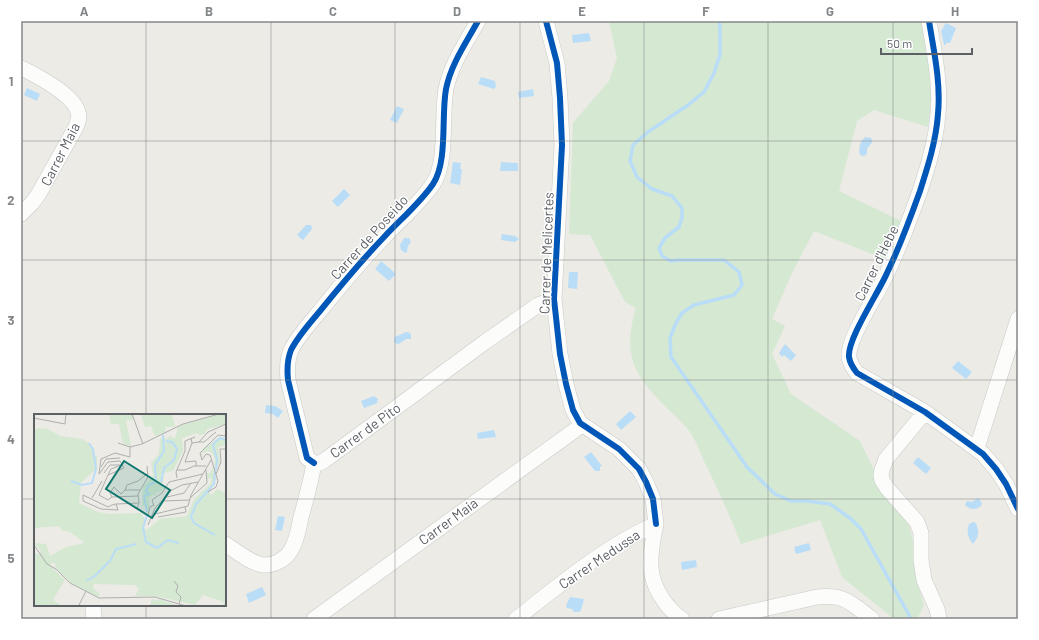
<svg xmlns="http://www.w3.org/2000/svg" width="1039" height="640" viewBox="0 0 1039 640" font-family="Barlow,sans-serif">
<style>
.green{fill:#d4e8d2}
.water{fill:#baddf7}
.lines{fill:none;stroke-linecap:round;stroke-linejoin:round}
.stream{stroke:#baddf7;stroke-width:3.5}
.minor-casing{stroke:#c8c9c8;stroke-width:16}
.minor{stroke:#fcfcfb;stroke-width:15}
.cycleway-casing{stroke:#fff;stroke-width:8}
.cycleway{stroke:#0057b8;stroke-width:6}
.grid{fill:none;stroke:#848789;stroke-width:1;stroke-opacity:0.55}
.labels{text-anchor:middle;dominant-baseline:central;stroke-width:3;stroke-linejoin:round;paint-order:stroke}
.street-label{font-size:14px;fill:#5c6065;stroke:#fff}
.inset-river{fill:none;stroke:#baddf7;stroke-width:2}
.inset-road{fill:none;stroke:#aeafae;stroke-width:1}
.view{fill:#0f766e;fill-opacity:0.15;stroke:#0f766e;stroke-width:2}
.inset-edge{fill:none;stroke:#5c6065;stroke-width:2}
.neatline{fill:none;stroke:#848789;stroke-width:1.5}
.grid-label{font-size:13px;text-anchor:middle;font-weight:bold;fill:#848789}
</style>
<rect width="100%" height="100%" fill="#ecebe6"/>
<!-- green -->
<path class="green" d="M 609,21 L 921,21 C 928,58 935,89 928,127 L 874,110 L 857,121 L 839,191 L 901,221 L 887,260 L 814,231 L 792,273 L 772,319 L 785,326 L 772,354 L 791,394 L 860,441 L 873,468 L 881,492 L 901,513 L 909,525 L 913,541 L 915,573 L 924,606 L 917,618 L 894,619 L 842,577 L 820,520 L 741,544 C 730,516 718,489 705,463 C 701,454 697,444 692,435 C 686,425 676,417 667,408 C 634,375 622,356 636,308 L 625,302 L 590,235 L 569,234 L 573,123 L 609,81 L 617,58 Z"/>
<!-- water -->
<path class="water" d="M 946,23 L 956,28 L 950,43 L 946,43 L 946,45 L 944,45 L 941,31 Z
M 589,33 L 591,41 L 573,43 L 572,35 Z
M 481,77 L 495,81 L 496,87 L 494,89 L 478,84 Z
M 27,88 L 40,94 L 37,101 L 24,95 Z
M 533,89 L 534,96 L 519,98 L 518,92 Z
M 397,106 L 404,109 L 397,123 L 390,120 Z
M 865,137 L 871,138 C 875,144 868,144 867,150 C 867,152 867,153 866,155 L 863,156 L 860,155 C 858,148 860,142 865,137 Z
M 453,162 L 461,163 L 460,169 L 462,169 L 460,185 L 450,183 Z
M 501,162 L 518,163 L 518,171 L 500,171 Z
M 344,189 L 350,195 L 338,207 L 332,201 Z
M 306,225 L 311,225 L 312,229 L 303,240 L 297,235 Z
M 502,234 L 515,236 L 519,239 L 515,242 L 501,240 Z
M 404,238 L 409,238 L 411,242 L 408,246 L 407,252 L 405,253 L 401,250 L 400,245 Z
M 381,261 L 396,274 L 389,281 L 375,269 Z
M 569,272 L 578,272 L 577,289 L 568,288 Z
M 406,332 L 408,332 L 411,334 L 411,339 L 406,339 L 399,344 L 395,343 L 394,340 L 395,337 Z
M 785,344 L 796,355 L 791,361 L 784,355 L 782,357 L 779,353 Z
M 958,361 L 972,372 L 966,379 L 952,368 Z
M 374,396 L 378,399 L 377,403 L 364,408 L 361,401 Z
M 266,405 L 275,406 L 283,411 L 278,418 L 273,414 L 265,413 Z
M 630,411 L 636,417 L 621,430 L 616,424 Z
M 494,430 L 496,437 L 478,439 L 477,433 Z
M 591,452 L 602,466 L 600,467 L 600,471 L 595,471 L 584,457 Z
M 918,457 L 931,468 L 926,474 L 913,463 Z
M 978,498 L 982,503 L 981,506 C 976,510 970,510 965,505 L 967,501 L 972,502 Z
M 278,516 L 285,517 L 282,531 L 275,530 Z
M 973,522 L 976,523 C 980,535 978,537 973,544 C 968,538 966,531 969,524 Z
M 809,543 L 811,550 L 796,554 L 794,547 Z
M 696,560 L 697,567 L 682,570 L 681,562 Z
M 262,587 L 266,595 L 249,603 L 246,594 Z
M 570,597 L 584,599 L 581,610 L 579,612 L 574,612 L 572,609 L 567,608 L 566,606 Z"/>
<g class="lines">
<!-- stream -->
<path class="stream" d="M 719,21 L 720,28 L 720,55 L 714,73 L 704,92 L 688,105 L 648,132 L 633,145 L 630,161 L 637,177 L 652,189 L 672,196 L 682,208 L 682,218 L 679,227 L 665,238 L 659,248 L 662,256 L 671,261 L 680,260 L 724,260 L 739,272 L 742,285 L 734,295 L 694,305 L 682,313 L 676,323 L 670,338 L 671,357 L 747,467 L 775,494 L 791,501 L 807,501 L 830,504 L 850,518 L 861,529 L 909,615 L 910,619"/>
<defs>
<path id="minor" d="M 546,21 L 557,63 L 560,98 L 562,145 L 554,299 L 560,354 L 566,384 L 573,410 L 580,423 L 619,449 L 639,469 L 646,482 L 653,499 L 656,524
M 929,21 C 934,52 941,83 938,114 C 936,141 928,166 920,191 C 910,219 900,246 887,273 C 879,292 847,339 849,357 C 850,364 853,368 857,373 L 925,412 L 983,454 L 996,469 L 1006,484 L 1018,509
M 21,68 C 36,75 74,95 78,112 C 80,117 78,122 76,127 L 38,195 L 32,203 L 21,214
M 925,412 L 886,459 L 882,470 L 881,475 L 882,480 L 887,488 L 917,522 L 921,533 L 921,560 L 924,580 L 937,609 L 939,619
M 977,448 L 1018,319
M 314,463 L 307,458 L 306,454 L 288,380 C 287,370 287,360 291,350 C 298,336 310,323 320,311 C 341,285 362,260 385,236 C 401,219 420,203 433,184 C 448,162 441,116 446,89 C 451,64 466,43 478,21
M 314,463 L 320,463 L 325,460 L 485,342 L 538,305 L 554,299
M 225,544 C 237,551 248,562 263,565 C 274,566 286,559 291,550 C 297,540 299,528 301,517 C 306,499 311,482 314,463
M 93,605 L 94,619
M 314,619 L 582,425
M 516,619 C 558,586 607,545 656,524 C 653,538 650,553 651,567 C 652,587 666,608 682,619
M 719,619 L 817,597 C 845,594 851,603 872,619"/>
</defs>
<!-- minor casing -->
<use href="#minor" class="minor-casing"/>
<!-- minor -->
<use href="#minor" class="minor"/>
<defs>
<path id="cycleway" d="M 546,21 L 557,63 L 560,98 L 562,145 L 554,299 L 560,354 L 566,384 L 573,410 L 580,423 L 619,449 L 639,469 L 646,482 L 653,499 L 656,524
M 929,21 C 934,52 941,83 938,114 C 936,141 928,166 920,191 C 910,219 900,246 887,273 C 879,292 847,339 849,357 C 850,364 853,368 857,373 L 925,412 L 983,454 L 996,469 L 1006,484 L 1018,509
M 314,463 L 307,458 L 306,454 L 288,380 C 287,370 287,360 291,350 C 298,336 310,323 320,311 C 341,285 362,260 385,236 C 401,219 420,203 433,184 C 448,162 441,116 446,89 C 451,64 466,43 478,21"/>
</defs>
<!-- cycleway casing -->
<use href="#cycleway" class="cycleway-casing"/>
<!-- cycleway -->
<use href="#cycleway" class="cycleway"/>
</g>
<!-- grid -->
<path class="grid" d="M 146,21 L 146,415M 271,21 L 271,619M 395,21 L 395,619M 520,21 L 520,619M 644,21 L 644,619M 768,21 L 768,619M 893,21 L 893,619M 21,141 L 1018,141M 21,260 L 1018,260M 21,380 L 1018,380M 21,499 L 35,499M 225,499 L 1018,499M 146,605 L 146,619"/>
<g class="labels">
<!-- street labels -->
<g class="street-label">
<text transform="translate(60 154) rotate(-63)">Carrer Maia</text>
<text transform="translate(369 237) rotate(-48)">Carrer de Poseido</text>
<text transform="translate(546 253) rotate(-88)">Carrer de Melicertes</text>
<text transform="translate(876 263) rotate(-64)">Carrer d'Hebe</text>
<text transform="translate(365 430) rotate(-36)">Carrer de Pito</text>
<text transform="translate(448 521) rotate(-36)">Carrer Maia</text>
<text transform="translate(599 559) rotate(-34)">Carrer Medussa</text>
</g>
</g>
<!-- overview -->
<g transform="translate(34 414)">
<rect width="192" height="192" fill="#ecebe6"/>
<path d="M 75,0 L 98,0 L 100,5 L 92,7 L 97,32 L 89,30 L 85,10 L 77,10 ZM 107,0 L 138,0 L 141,13 L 131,13 L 132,18 L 121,22 L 117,12 L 111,13 ZM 186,0 L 192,0 L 192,10 L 173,15 L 171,20 L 165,21 L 163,19 L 148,24 L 149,37 L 139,57 L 130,59 L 129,69 L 126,69 L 131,71 L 129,76 L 122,79 L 122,83 L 120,80 L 115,84 L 116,96 L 113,100 L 112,93 L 108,92 L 109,73 L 119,61 L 117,49 L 125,40 L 126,25 L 130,23 L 133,25 L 137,21 L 138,24 L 141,24 L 144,13 L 148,11 ZM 4,14 L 14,15 L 26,22 L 48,25 L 56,30 L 60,42 L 63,42 L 63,54 L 47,69 L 45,89 L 64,98 L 75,100 L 107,99 L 112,107 L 108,112 L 113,116 L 126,105 L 153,102 L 160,85 L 177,69 L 177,64 L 173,65 L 173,59 L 176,59 L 179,53 L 180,62 L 183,66 L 180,66 L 175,78 L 177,81 L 184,75 L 192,80 L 192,192 L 189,192 L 190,188 L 169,181 L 161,191 L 122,182 L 101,182 L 105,175 L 101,171 L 60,170 L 59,174 L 66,180 L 64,183 L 37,169 L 22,154 L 20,148 L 16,151 L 31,166 L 19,186 L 28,192 L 0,192 L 0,137 L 3,141 L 7,137 L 0,129 L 12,130 L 16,142 L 32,133 L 51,129 L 36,118 L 27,116 L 26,112 L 0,114 L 0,16 ZM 186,23 L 192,24 L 192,31 L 184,33 L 186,50 L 180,53 L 181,45 L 178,39 L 173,37 L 167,40 L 170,34 ZM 118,185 L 123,187 L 126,185 L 144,192 L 116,192 Z" fill="#d4e8d2"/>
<path class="inset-river" d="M 182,56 L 183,46 L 179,30 L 186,24 L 192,26M 181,57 L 180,70 L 162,90 L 157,103 L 160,109 L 181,121M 37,67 L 48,71 L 58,69 L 62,55 L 59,35 L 55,29M 127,68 L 130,54 L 140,46 L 143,35 L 138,28 L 132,27M 113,98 L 110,82 L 115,80 L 112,77 L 114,72 L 122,67 L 121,51 L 130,37 L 129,21M 113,101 L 109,114 L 112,128 L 123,134 L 134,126 L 145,129M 52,167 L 61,162 L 76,147 L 82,135 L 102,130"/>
<path class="inset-road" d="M 98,0 L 109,30M 0,4 L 31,10 L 32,0M 157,24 L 158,29 L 165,28 L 174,18 L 192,10M 165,28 L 170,28 L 182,18M 84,29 L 96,33 L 108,30 L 149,10 L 185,0M 158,29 L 151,48 L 162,47 L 162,52M 96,33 L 96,43 L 81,39 L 67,45 L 65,60 L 74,48 L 86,47 L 90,54 L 74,61 L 65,81 L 74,86 L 78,83 L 104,82M 67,53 L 72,45 L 86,44M 143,56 L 151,56 L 160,52 L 172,52M 70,59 L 76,51 L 87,51 L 77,55 L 74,61M 182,60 L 187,48 L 186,35 L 192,35M 143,64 L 142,58 L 151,37 L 151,27 L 161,23M 184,67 L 176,41 L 172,40 L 168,46 L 166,39 L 184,21 L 192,22M 91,76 L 93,71 L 104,67 L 114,59M 174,78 L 182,73 L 184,67M 78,83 L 76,79 L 80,73 L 87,80 L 91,76 L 106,76M 133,83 L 150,79 L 157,69M 58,84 L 68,67M 156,84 L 173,69 L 172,56M 129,87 L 156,86M 105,89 L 104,80 L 114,63 L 113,52M 82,90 L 84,96 L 67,95 L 49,87 L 49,81 L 74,93 L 78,91 L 82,90 L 83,90 L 105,89 L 103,94 L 114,101 L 116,93 L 120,91M 120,92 L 118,86 L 128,79 L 135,68 L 169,60M 121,100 L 154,92 L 157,81 L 177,46M 124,103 L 152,98 L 151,93M 114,111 L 121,94 L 138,76 L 148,71 L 164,68M 0,131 L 13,150 L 22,155 L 36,169 L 65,184 L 121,183 L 152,192M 140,167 L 144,172 L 142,178 L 147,183 L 145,190M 45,191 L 52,177"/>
<path class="view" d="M 90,47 L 136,76 L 118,104 L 72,75 Z"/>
<rect width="192" height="192" class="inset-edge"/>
</g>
<!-- border -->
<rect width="1039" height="640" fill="none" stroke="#ffffff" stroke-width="44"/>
<!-- scale -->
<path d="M881 48v6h91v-6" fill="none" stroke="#5c6065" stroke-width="2"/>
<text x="887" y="48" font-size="12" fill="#5c6065" stroke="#ffffff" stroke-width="3" paint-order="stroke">50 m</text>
<rect x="22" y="22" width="995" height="596" class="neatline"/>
<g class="grid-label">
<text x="84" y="16">A</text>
<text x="209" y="16">B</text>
<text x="333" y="16">C</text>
<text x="457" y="16">D</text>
<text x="582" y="16">E</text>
<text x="706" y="16">F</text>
<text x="830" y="16">G</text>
<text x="955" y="16">H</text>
<text x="11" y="86">1</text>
<text x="11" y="205">2</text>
<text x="11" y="325">3</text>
<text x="11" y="444">4</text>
<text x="11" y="563">5</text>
</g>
</svg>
